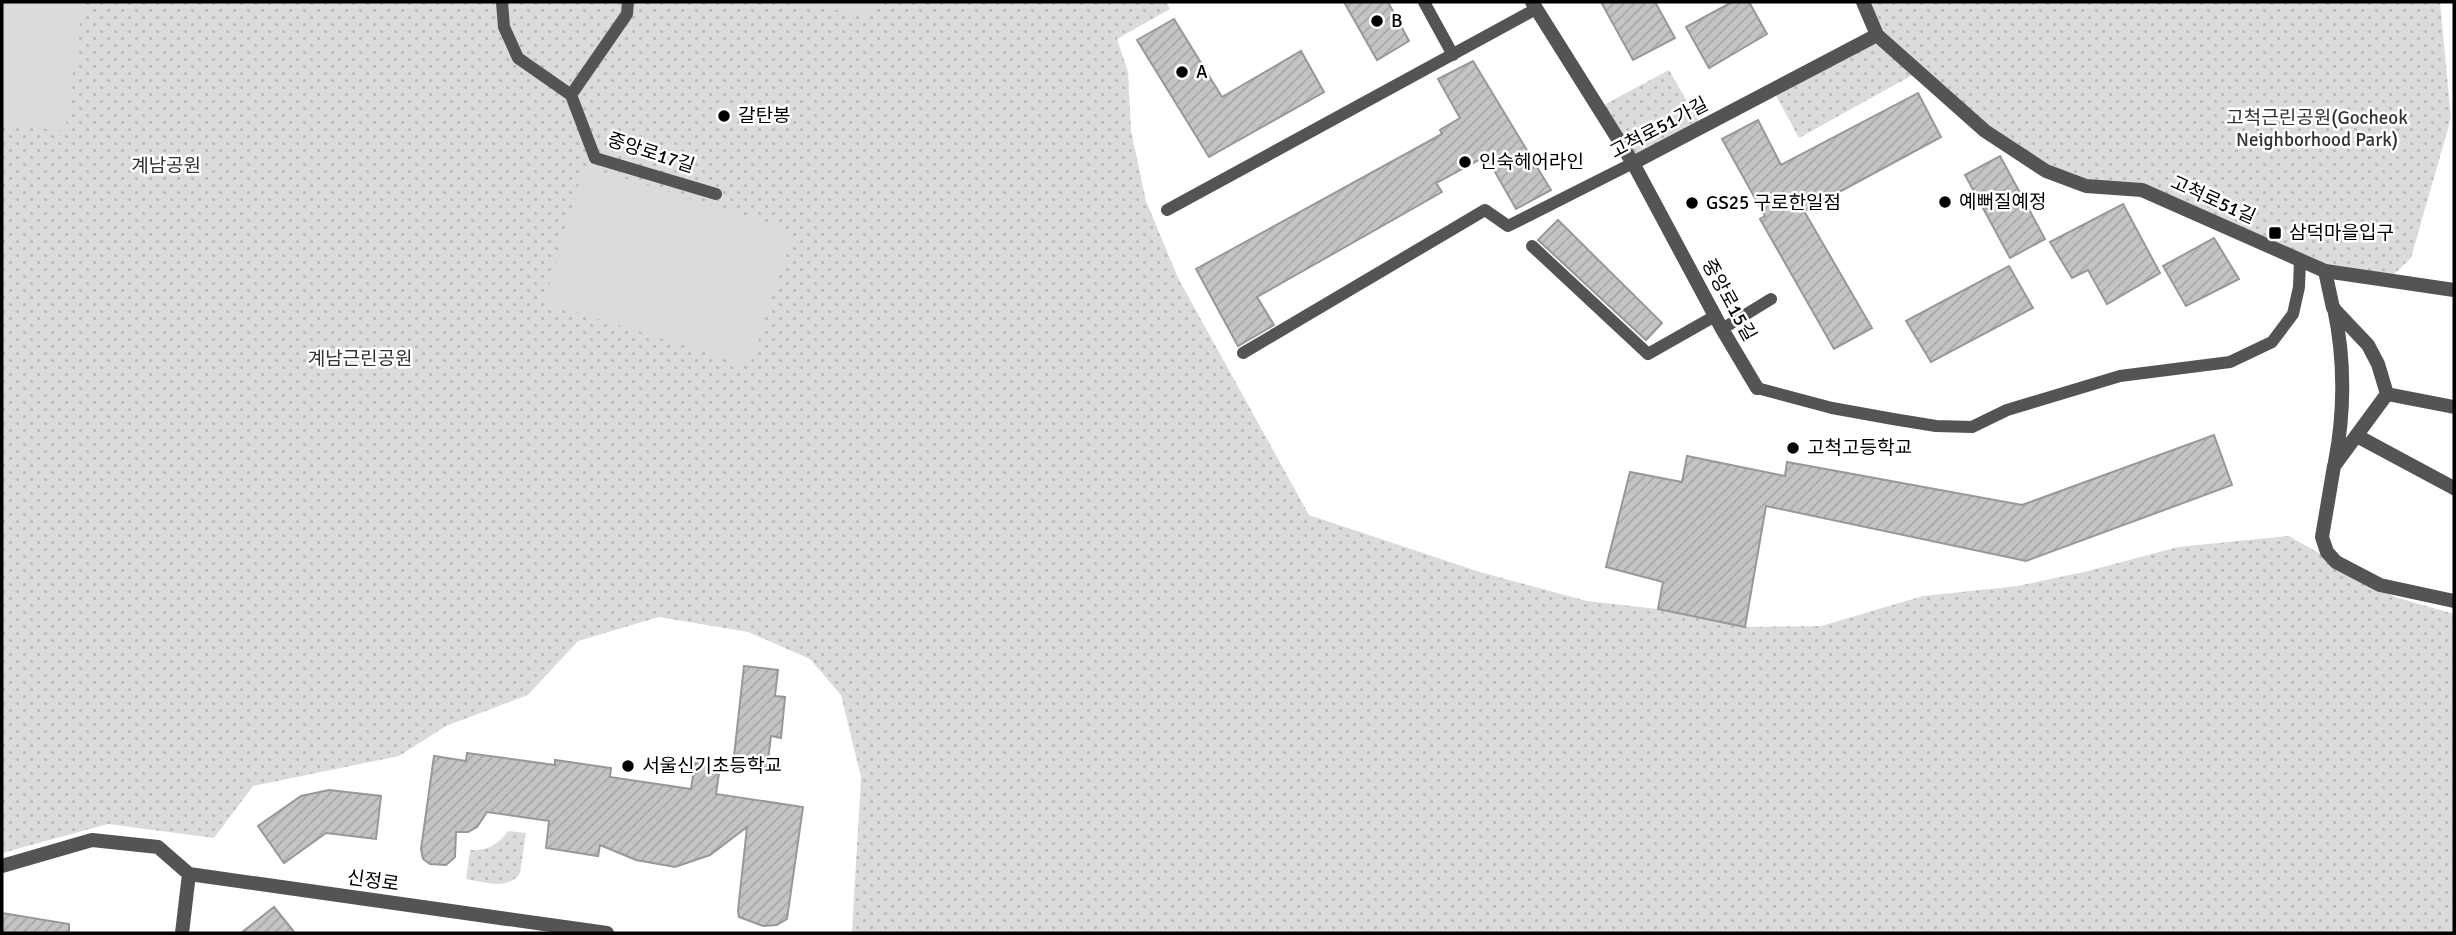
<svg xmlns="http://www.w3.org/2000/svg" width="2456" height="935" viewBox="0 0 2456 935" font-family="Signika,'Noto Sans KR',sans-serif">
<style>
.park{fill:url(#park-dots)}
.garden{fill:#dbdbdb}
.building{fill:url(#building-hatch);stroke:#989898;stroke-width:2}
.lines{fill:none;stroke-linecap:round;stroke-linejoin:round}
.service{stroke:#545454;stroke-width:12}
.minor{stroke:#545454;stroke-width:14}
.poi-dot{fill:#000;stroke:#fff;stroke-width:2.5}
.labels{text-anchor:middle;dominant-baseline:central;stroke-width:5;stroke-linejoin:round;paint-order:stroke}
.poi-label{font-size:19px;fill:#000;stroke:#fff;text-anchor:start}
.park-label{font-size:19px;fill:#323232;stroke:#fff}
.street-label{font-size:19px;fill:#000;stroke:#fff}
</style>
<defs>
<pattern id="park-dots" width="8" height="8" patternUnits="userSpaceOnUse" patternTransform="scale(1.75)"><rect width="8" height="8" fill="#dbdbdb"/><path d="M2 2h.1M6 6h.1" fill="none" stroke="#bababa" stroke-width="1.8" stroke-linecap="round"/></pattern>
<pattern id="building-hatch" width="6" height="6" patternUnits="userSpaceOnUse" patternTransform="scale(1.75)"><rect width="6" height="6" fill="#c4c4c4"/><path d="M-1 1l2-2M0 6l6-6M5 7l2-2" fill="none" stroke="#a7a7a7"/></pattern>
</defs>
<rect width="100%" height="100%" fill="#fff"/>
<!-- park -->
<path class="park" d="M 2,2 L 1166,2 L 1170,9 L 1117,39 L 1128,72 L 1131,131 L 1146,201 L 1178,278 L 1309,515 L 1480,572 L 1587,601 L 1658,609 L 1745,627 L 1821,626 L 1923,596 L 2018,586 L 2088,571 L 2178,547 L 2289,536 L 2395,597 L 2454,614 L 2454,933 L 852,932 L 861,777 L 841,695 L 810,659 L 748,632 L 659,617 L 578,641 L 528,695 L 446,726 L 399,756 L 253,786 L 214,838 L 108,824 L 2,853 Z
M 1863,2 L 2440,2 L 2451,118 L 2411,258 L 2388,280 L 2325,271 L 2142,190 L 2086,186 L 2046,171 L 1918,72 L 1799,138 L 1773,90 L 1877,36 Z
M 1669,70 L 1702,127 L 1633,163 L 1598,108 Z
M 508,831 L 526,833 L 520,873 C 509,891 484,882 466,879 L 470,850 C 487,851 498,845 508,831 Z"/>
<!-- garden -->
<path class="garden" d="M 2,2 L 83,2 L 65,131 L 2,124 Z
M 781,2 L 875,2 L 873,15 Z
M 584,166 L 793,231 L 750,366 L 544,302 Z"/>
<!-- building -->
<path class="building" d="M 1344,2 L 1388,2 L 1409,41 L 1377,60 Z
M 1601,2 L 1655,2 L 1675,38 L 1633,60 Z
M 1732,2 L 1749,2 L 1767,34 L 1709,68 L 1686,27 Z
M 1174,19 L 1222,97 L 1301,51 L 1324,92 L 1209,157 L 1137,40 Z
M 1473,61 L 1551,190 L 1516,209 L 1486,156 L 1436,183 L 1442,192 L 1257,297 L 1274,325 L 1238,346 L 1196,269 L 1442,134 L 1440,130 L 1460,118 L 1438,79 Z
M 1918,93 L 1941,137 L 1804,211 L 1872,328 L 1834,349 L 1760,219 L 1765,216 L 1722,139 L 1758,120 L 1781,165 Z
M 2000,156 L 2045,239 L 2010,258 L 1965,175 Z
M 2123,204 L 2160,273 L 2107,304 L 2088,270 L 2072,278 L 2050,242 Z
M 1558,220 L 1662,323 L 1646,340 L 1538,240 Z
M 2214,238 L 2239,279 L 2186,306 L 2163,266 Z
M 2009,266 L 2033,308 L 1931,362 L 1906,321 Z
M 2214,435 L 2232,485 L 2026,561 L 1766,506 L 1745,627 L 1658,609 L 1663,582 L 1606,567 L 1630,472 L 1682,482 L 1687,456 L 1785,476 L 1787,462 L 2022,505 Z
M 744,666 L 778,670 L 775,696 L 785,697 L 781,738 L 771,736 L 767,768 L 733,765 Z
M 467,753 L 555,765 L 555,760 L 611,768 L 610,777 L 691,789 L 695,763 L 720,766 L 716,794 L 803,807 L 787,919 L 777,925 L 763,926 L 739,917 L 738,911 L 747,827 L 710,855 L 675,867 L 636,860 L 600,845 L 598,856 L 546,848 L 549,821 L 487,812 L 477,827 L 468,832 L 456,832 L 455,857 L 446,865 L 430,864 L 423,859 L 421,849 L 434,756 L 466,761 Z
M 329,790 L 381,796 L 376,839 L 326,833 L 284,863 L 258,826 L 301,796 Z
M 274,907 L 295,933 L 241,933 Z
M 2,913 L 69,924 L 69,933 L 2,933 Z"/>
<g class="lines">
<!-- service -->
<path class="service" d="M 502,2 L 504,27 L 518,58 L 571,95 L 595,158 L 716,194
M 1424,2 L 1453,55
M 571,95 L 627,14 L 628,2
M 1167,210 L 1536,9
M 1532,246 L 1648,354 L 1715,316
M 1722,329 L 1771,299
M 1243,353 L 1485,210 L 1508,226 L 1633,163
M 1757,388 L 1832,408 L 1893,419 L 1936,426 L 1972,427 L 2007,410 L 2120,376 L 2230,362 L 2272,342 L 2293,314 L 2299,287 L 2300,259"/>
<!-- minor -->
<path class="minor" d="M 1532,2 L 1633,163 L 1722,329 L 1757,388
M 1863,2 L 1877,35 L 1985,131 L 2046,171 L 2086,186 L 2142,190 L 2325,271 L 2454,290
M 1633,163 L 1877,35
M 2325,271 L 2333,308 L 2368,345 L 2378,364 L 2387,394 L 2334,466 L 2322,537 L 2327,552 L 2336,562 L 2380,585 L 2454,601
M 2334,308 C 2345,360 2345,410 2335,462
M 2387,394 L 2454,407
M 2357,436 L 2454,488
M 2,866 L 92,840 L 158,847 L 189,874 L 607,933
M 182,933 L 189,874"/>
</g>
<!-- markers -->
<g class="poi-dot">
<circle cx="1377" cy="21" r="7"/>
<circle cx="1182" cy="72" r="7"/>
<circle cx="724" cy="116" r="7"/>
<circle cx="1465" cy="162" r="7"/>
<circle cx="1945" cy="202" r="7"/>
<circle cx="1692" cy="203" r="7"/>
<rect x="2268" y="226" width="14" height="14" rx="3.5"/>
<circle cx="1793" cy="448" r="7"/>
<circle cx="628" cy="766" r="7"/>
</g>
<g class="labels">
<!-- poi labels -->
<g class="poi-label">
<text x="1391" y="21">B</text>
<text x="1196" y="72">A</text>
<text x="738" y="116">갈탄봉</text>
<text x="1479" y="162">인숙헤어라인</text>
<text x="1959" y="202">예뻐질예정</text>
<text x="1706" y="203">GS25 구로한일점</text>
<text x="2289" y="233">삼덕마을입구</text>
<text x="1807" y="448">고척고등학교</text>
<text x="642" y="766">서울신기초등학교</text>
</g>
<!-- park labels -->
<g class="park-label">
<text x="2317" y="118">고척근린공원(Gocheok<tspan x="2317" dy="22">Neighborhood Park)</tspan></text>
<text x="166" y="166">계남공원</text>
<text x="360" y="359">계남근린공원</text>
</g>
<!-- street labels -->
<g class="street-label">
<text transform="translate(1659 128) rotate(-28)">고척로51가길</text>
<text transform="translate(651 153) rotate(18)">중앙로17길</text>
<text transform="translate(2213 200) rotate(24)">고척로51길</text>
<text transform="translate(1729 300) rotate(61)">중앙로15길</text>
<text transform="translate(373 881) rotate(8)">신정로</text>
</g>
</g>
<!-- border -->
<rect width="2456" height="935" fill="none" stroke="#000000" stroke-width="7"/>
</svg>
